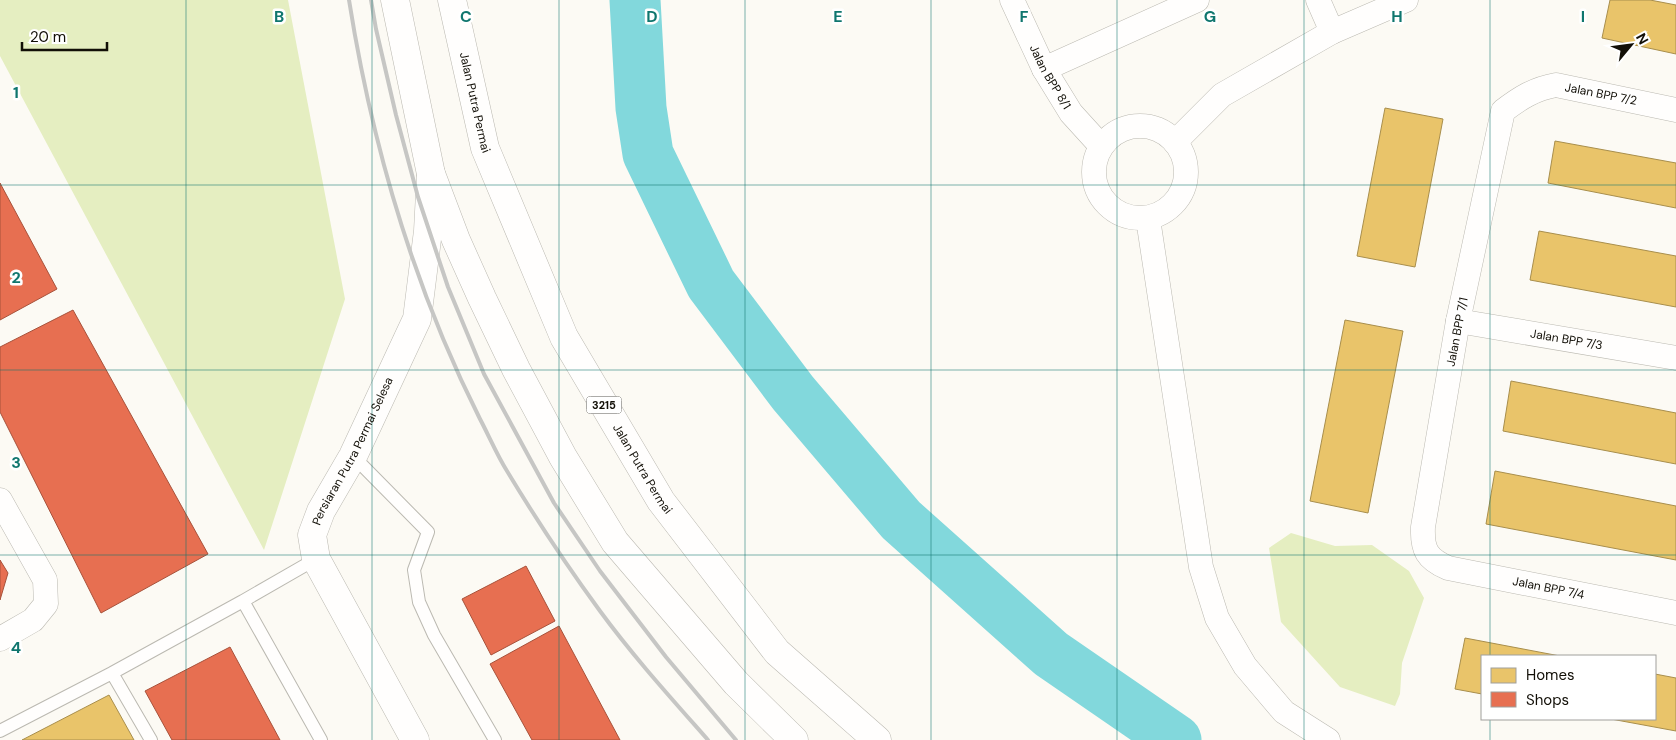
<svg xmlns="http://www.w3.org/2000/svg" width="1676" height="740" viewBox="0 0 1676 740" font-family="'DM Sans',sans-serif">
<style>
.green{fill:#e5eec1}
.homes{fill:#e9c46a;stroke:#a88e4c}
.shops{fill:#e76f51;stroke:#a7523b}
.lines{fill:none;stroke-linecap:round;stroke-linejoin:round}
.river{stroke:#82d8dc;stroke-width:51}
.service-casing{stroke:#bbb9b1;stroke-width:14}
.minor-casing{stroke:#bbb9b1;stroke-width:25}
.tertiary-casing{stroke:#bbb9b1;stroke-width:29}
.primary-casing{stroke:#bbb9b1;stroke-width:29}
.service{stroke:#fffefd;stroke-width:12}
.minor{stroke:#fffefd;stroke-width:24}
.tertiary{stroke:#fffefd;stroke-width:28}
.primary{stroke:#fffefd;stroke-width:28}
.rail{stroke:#c6c6c4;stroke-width:4}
.grid{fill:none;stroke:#0f766e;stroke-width:1;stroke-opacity:0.55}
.labels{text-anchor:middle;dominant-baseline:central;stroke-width:5;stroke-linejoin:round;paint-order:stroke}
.shield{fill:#fff;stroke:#595751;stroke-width:1}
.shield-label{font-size:11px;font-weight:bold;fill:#120f07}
.street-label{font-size:12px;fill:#120f07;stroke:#fff}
.grid-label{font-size:16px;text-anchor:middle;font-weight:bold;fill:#0f766e;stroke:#fff;stroke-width:5;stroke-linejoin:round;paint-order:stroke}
</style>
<rect width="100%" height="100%" fill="#fcfaf4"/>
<!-- green -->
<path class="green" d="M 0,0 L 288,0 L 345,299 L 264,550 L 0,56 Z
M 1291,533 L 1335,546 L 1372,545 L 1409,571 L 1424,598 L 1402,663 L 1400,694 L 1395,706 L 1340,687 L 1281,622 L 1269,548 Z"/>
<!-- homes -->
<path class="homes" d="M 1610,0 L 1650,0 L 1676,5 L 1676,54 L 1602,38 Z
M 1385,108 L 1443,119 L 1415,267 L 1357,256 Z
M 1555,141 L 1676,163 L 1676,208 L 1548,183 Z
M 1539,231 L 1676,256 L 1676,307 L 1530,280 Z
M 1345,320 L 1403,331 L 1368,513 L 1310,501 Z
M 1511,381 L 1676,413 L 1676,464 L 1503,431 Z
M 1495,471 L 1676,506 L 1676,560 L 1486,524 Z
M 1465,638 L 1560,656 L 1482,656 L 1482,694 L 1455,689 Z
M 1655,674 L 1676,678 L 1676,731 L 1611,719 L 1655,719 Z
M 109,695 L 134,740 L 22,740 Z"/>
<!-- shops -->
<path class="shops" d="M 0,183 L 57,289 L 0,320 Z
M 73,310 L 208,554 L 101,613 L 0,412 L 0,347 Z
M 0,560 L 8,573 L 0,600 Z
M 526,566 L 555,621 L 491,655 L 462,599 Z
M 559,626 L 620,740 L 532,740 L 490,664 Z
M 230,647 L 280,740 L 172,740 L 145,691 Z"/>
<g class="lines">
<!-- river -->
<path class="river" d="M 635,0 L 641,108 L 648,154 L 711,284 L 793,393 L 901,520 L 1051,654 L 1176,740"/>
<defs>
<path id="service" d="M 353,456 L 428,532 L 414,570 L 419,602 L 434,635 L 495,740
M 243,601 L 316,559
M 112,673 L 151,740
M 0,731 L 112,673 L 243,601 L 321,740"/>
<g id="minor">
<path id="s1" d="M 1012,0 L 1044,69 L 1071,113 L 1101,146"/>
<path d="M 1318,0 L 1332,32"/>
<path d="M 1044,69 L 1197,0"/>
<path id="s2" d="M 1676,110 L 1556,85 C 1534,89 1520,98 1503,111 L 1458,321 L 1423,527 C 1422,550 1427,559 1448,568 L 1676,613"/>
<circle cx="1140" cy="172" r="46"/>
<path d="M 1175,142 L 1222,95 L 1332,32 L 1406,0"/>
<path d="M 1148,219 L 1201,567 L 1217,618 L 1245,666 L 1284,712 L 1328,740"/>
<path id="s3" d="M 1458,321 L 1676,358"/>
<path d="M 0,500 L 45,580 L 46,604 L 33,620 L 0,639"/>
</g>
<g id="tertiary">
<path id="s4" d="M 415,740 L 316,559 L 312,535 L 321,511 L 353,456 L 417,319 L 428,231 L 431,174"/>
</g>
<g id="primary">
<path d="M 395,0 L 431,174 L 456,240 L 482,298 L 516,369 L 563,457 L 615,542 L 736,683 L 794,740"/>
<path id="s5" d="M 452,0 L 485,148 L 564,337 L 661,501 L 777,652 L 877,740"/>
</g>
</defs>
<!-- service casing -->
<use href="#service" class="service-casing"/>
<!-- minor casing -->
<use href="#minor" class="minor-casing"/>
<!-- tertiary casing -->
<use href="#tertiary" class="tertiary-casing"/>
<!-- primary casing -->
<use href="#primary" class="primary-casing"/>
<!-- service -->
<use href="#service" class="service"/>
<!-- minor -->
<use href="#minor" class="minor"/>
<!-- tertiary -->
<use href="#tertiary" class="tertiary"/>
<!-- primary -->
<use href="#primary" class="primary"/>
<!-- rail -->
<path class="rail" d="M 349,0 C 372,145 414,288 480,419 C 489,436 497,455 507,471 C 536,519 567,566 600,611 C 633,656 671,698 708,740
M 371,0 L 376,29 L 396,115 L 418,197 L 448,287 L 484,374 L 554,503 L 600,571 L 666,657 L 736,740"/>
</g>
<!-- grid -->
<path class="grid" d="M 186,0 L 186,740M 372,0 L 372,740M 559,0 L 559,740M 745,0 L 745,740M 931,0 L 931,740M 1117,0 L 1117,740M 1304,0 L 1304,740M 1490,0 L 1490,656M 0,185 L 1676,185M 0,370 L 1676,370M 0,555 L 1676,555M 1490,719 L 1490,740"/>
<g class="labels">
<!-- shield labels -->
<rect class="shield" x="586.5" y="396.5" width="35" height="17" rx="4"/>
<g class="shield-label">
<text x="604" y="405">3215</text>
</g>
<!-- street labels -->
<g class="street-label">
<text stroke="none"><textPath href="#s1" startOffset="86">Jalan BPP 8/1</textPath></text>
<text transform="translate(1601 94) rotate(11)">Jalan BPP 7/2</text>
<text stroke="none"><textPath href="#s5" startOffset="105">Jalan Putra Permai</textPath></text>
<text transform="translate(1457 332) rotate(-79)">Jalan BPP 7/1</text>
<text stroke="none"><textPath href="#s3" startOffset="110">Jalan BPP 7/3</textPath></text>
<text stroke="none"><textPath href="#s4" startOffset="324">Persiaran Putra Permai Selesa</textPath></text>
<text stroke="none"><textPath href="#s5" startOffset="510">Jalan Putra Permai</textPath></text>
<text stroke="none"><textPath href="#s2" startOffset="761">Jalan BPP 7/4</textPath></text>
</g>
</g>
<g class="grid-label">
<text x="279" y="22">B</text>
<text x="466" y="22">C</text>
<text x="652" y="22">D</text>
<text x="838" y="22">E</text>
<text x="1024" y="22">F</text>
<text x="1210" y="22">G</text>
<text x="1397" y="22">H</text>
<text x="1583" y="22">I</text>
<text x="16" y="98">1</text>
<text x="16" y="283">2</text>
<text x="16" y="468">3</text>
<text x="16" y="653">4</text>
</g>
<!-- legend -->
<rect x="1481" y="655" width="175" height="65" fill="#ffffff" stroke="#a09f9c"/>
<rect x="1491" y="668" width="25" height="15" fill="#e9c46a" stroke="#a09f9c"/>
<text x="1526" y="680" font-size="15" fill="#120f07">Homes</text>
<rect x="1491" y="692" width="25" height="15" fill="#e76f51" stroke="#a09f9c"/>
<text x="1526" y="705" font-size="15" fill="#120f07">Shops</text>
<!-- north arrow -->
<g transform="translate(1631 45) rotate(61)" stroke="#ffffff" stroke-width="4" paint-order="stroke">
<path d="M0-4L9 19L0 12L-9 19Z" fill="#120f07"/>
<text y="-8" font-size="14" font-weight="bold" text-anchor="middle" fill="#120f07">N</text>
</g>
<!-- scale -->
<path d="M22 42v8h85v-8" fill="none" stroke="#120f07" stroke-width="2.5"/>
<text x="30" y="42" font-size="15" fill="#120f07" stroke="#ffffff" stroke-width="4" paint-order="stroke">20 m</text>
</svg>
